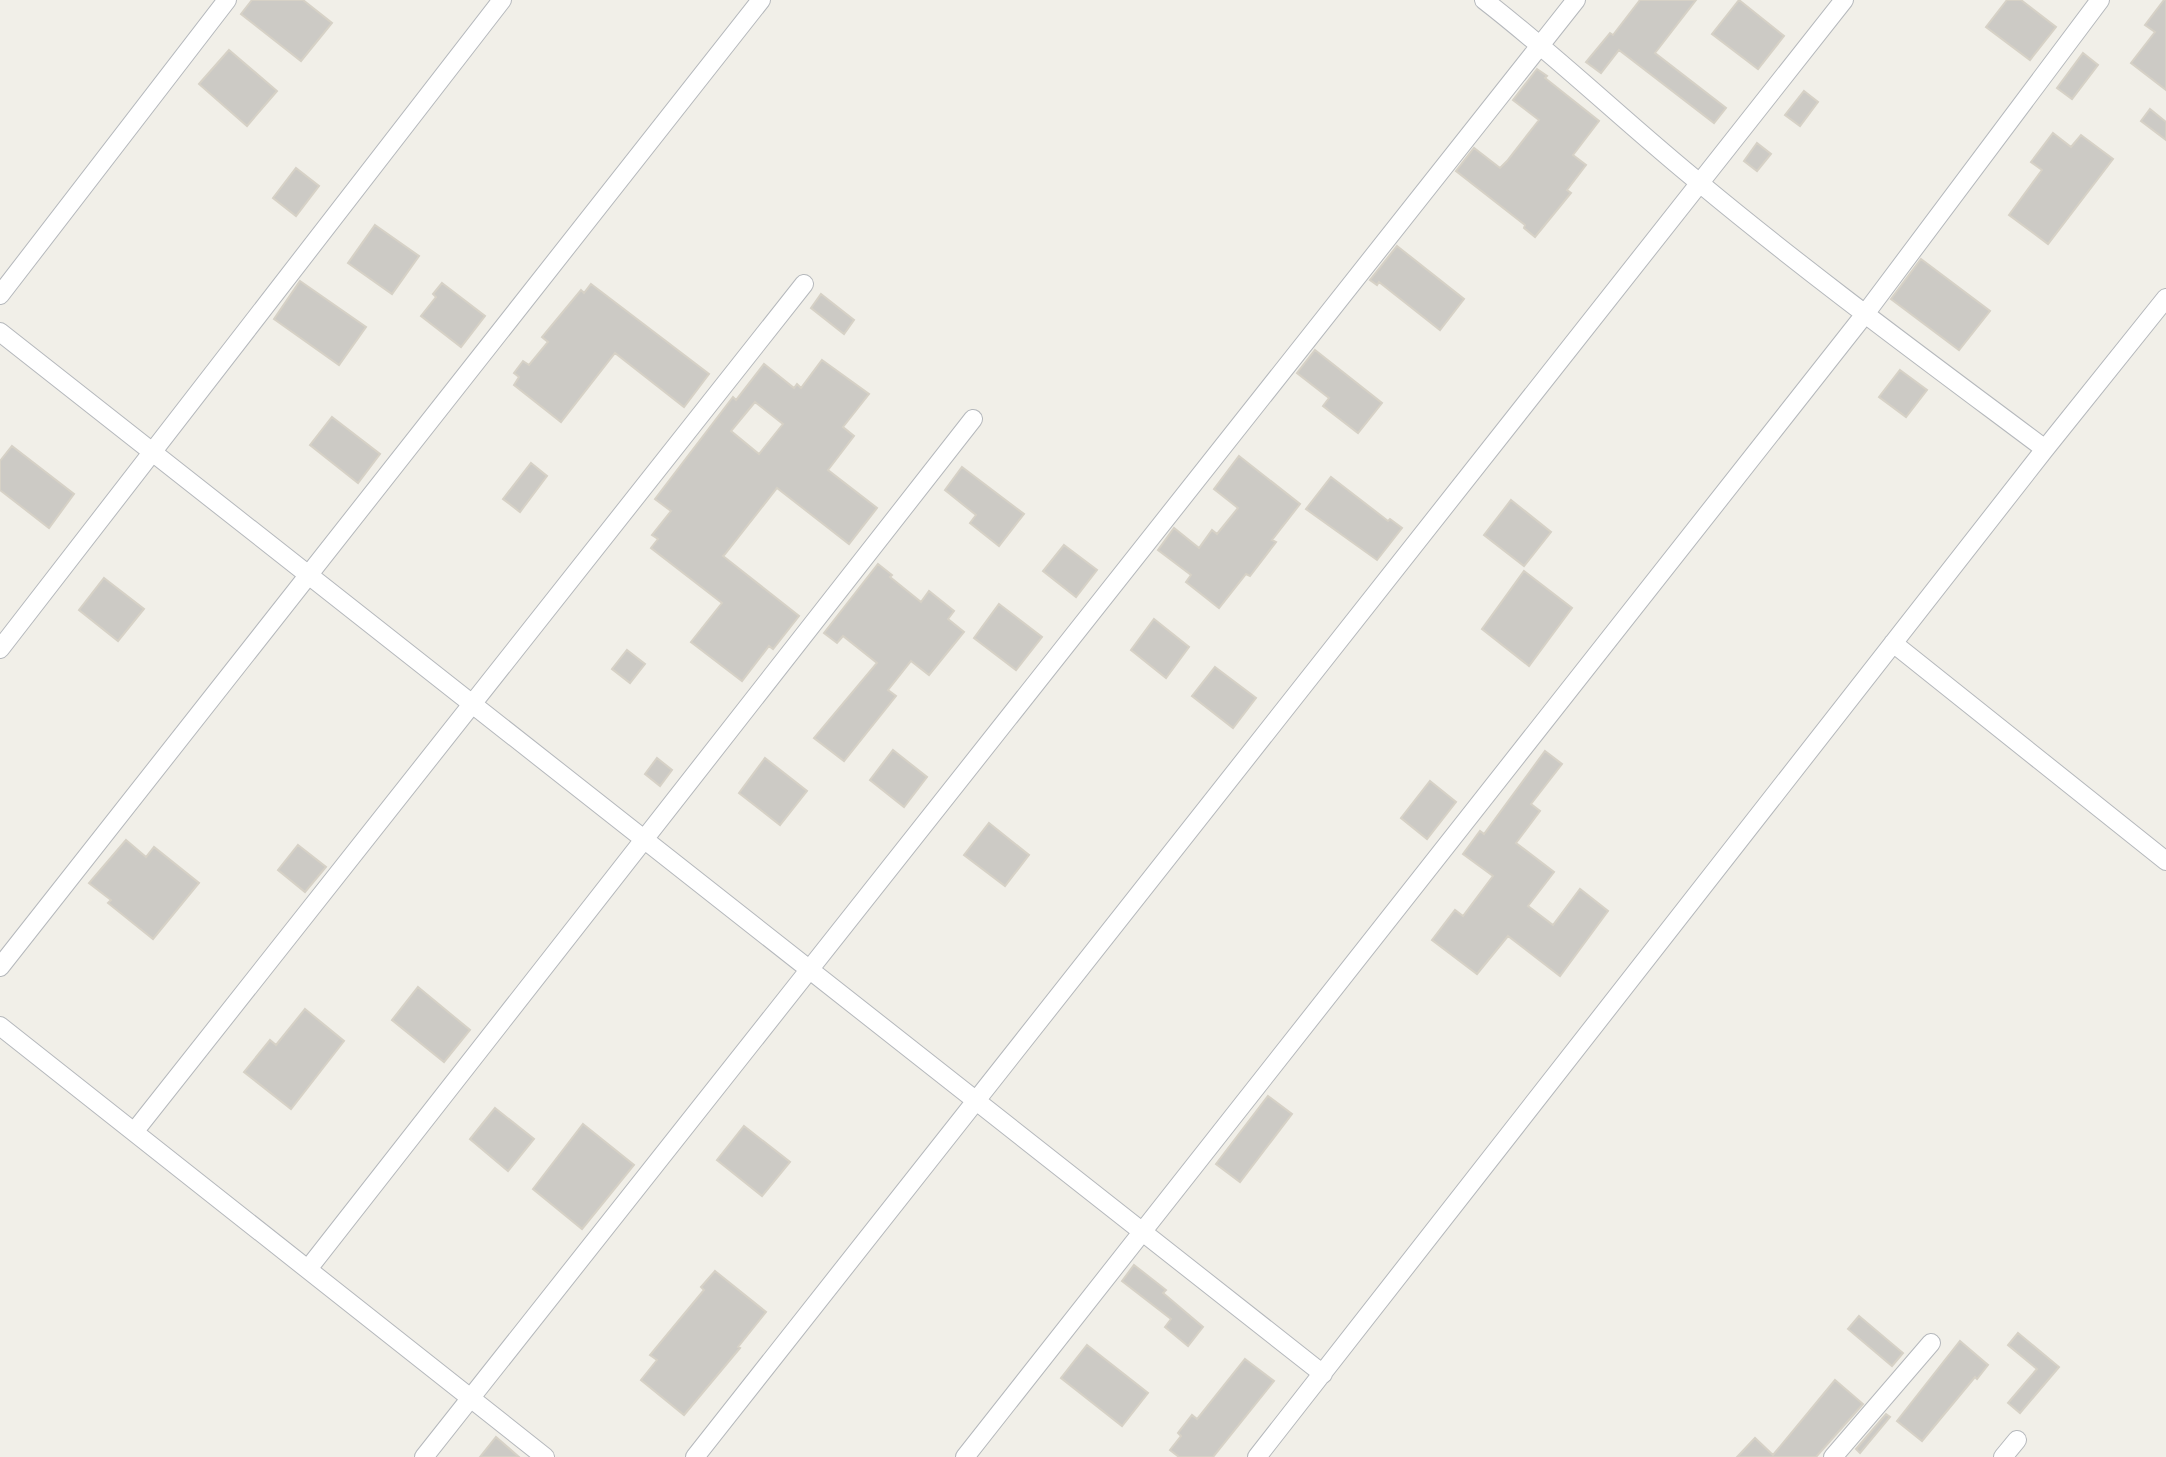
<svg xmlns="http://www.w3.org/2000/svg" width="2166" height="1457" viewBox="0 0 2166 1457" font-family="Manrope,sans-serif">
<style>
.building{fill:#cccac5;stroke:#d6d1c6;stroke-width:2;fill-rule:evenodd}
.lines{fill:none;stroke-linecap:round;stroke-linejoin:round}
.street-casing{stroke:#b5b8bc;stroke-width:20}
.street{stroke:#fff;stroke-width:18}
</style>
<rect width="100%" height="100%" fill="#f1efe8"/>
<!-- building -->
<path class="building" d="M 252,0 L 303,0 L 332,23 L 301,61 L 241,14 Z
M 1640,0 L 1696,0 L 1655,53 L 1726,108 L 1714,123 L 1619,50 L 1601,73 L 1586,62 L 1610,33 L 1613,35 Z
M 1739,0 L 1784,36 L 1758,69 L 1712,34 Z
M 2007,0 L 2021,0 L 2056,27 L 2030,60 L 1986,27 Z
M 2164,0 L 2166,0 L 2166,90 L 2131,63 L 2155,32 L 2145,25 Z
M 229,50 L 277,91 L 247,126 L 199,84 Z
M 2083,53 L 2098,65 L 2072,99 L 2057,88 Z
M 1537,69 L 1547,76 L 1545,78 L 1599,121 L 1573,155 L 1586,165 L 1567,190 L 1571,193 L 1535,237 L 1524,228 L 1525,225 L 1456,171 L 1474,148 L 1500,168 L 1507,161 L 1539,120 L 1513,100 Z
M 1804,91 L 1818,102 L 1800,126 L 1785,115 Z
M 2150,109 L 2166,122 L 2166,140 L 2141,121 Z
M 2053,133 L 2071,147 L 2081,135 L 2113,159 L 2048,244 L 2009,215 L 2042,170 L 2031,162 Z
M 1757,143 L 1771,154 L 1757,171 L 1744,161 Z
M 296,168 L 319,186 L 296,216 L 273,198 Z
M 375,225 L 419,256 L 392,294 L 348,263 Z
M 1397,246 L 1464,299 L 1440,330 L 1379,282 L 1377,285 L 1370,280 Z
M 1921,259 L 1990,311 L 1959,350 L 1891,299 Z
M 300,281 L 366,327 L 339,365 L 274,319 Z
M 442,283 L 485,316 L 461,347 L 421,316 L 436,297 L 433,294 Z
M 591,284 L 709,374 L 684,407 L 615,353 L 561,422 L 514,385 L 519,377 L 514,373 L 523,361 L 529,365 L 548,342 L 542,337 L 581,290 L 584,293 Z
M 821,294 L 854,320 L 844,334 L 811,308 Z
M 1315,350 L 1382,403 L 1358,433 L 1323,406 L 1329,398 L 1297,373 Z
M 822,360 L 869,394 L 843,427 L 854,436 L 828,470 L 877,508 L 849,544 L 777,488 L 725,554 L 723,556 L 799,616 L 773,649 L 769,646 L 742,681 L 691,642 L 722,603 L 651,548 L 658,539 L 652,535 L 671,511 L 655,499 L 733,397 L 736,400 L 764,364 L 794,388 L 797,384 L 801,388 ZM 755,402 L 783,424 L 759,454 L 731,431 Z
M 1900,370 L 1927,390 L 1906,417 L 1879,397 Z
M 332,417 L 380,454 L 358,483 L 310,445 Z
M 12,446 L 74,494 L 49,528 L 0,490 L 0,461 Z
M 1239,456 L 1300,504 L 1272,540 L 1276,542 L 1250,576 L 1246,574 L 1219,608 L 1186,582 L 1191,575 L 1158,550 L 1174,528 L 1199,548 L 1212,530 L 1217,534 L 1238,508 L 1214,489 Z
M 531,463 L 547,476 L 520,512 L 503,499 Z
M 962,467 L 1024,514 L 999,546 L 970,523 L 976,515 L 945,490 Z
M 1331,477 L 1388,521 L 1390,519 L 1402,528 L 1377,560 L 1306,509 Z
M 1511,500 L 1551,532 L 1524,566 L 1484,535 Z
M 1064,545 L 1097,570 L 1076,597 L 1043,571 Z
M 878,564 L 892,575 L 890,577 L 921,602 L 929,591 L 954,611 L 948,619 L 964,632 L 929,675 L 911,661 L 888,690 L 896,696 L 844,761 L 814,738 L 877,663 L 843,636 L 837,643 L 824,633 Z
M 1524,571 L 1572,608 L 1529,666 L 1482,629 Z
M 104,578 L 144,609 L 118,641 L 79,610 Z
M 999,604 L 1042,637 L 1016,670 L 974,638 Z
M 1154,619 L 1189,647 L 1166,678 L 1131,650 Z
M 627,650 L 645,664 L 630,683 L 612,669 Z
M 1215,667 L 1256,698 L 1233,728 L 1192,696 Z
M 893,750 L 927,777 L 904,807 L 870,780 Z
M 1545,751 L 1562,764 L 1531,804 L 1540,811 L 1516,843 L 1554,872 L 1528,906 L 1553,925 L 1580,889 L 1608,911 L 1560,976 L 1508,936 L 1477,974 L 1432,940 L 1455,910 L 1463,916 L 1493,876 L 1463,854 L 1480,831 L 1484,834 Z
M 657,758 L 672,770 L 660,786 L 645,774 Z
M 765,758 L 807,791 L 780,825 L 739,793 Z
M 1430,781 L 1456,802 L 1427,839 L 1401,818 Z
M 989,823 L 1029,855 L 1005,886 L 964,855 Z
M 126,840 L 146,857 L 154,847 L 199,883 L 153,939 L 108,903 L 111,900 L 89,883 Z
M 298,845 L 326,867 L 305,892 L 278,870 Z
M 418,987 L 470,1030 L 444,1062 L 392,1020 Z
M 305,1009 L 344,1041 L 291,1109 L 244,1072 L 270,1040 L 276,1045 Z
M 1268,1096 L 1292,1114 L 1240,1182 L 1216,1164 Z
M 495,1108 L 534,1139 L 508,1171 L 470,1139 Z
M 583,1124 L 634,1165 L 582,1229 L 533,1189 Z
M 744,1126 L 790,1162 L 762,1196 L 717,1160 Z
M 1134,1265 L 1166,1290 L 1163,1293 L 1203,1327 L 1188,1346 L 1165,1327 L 1171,1319 L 1122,1281 Z
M 715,1271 L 766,1312 L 738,1347 L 740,1348 L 684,1415 L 641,1380 L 657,1360 L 650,1355 L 704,1290 L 701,1287 Z
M 1859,1316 L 1903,1353 L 1892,1366 L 1848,1329 Z
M 2018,1333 L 2059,1367 L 2020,1413 L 2008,1403 L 2037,1369 L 2008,1345 Z
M 1960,1341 L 1988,1365 L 1977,1379 L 1975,1377 L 1922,1441 L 1897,1421 Z
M 1087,1345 L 1148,1393 L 1122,1426 L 1061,1378 Z
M 1245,1359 L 1274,1381 L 1213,1457 L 1179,1457 L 1170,1450 L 1181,1436 L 1178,1433 L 1192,1415 L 1197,1419 Z
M 1835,1380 L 1863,1404 L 1816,1457 L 1737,1457 L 1755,1438 L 1773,1455 Z
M 1886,1414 L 1890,1417 L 1860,1453 L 1856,1449 Z
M 496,1437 L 519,1457 L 480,1457 Z"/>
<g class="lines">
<defs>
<path id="street" d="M 1484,0 C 1559,58 1628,125 1702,185 C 1813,277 1929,362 2045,449
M 0,295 L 227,0
M 0,332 L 1323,1374
M 1893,643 L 2166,861
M 0,649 L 502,0
M 0,967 L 761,0
M 0,1026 L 545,1457
M 134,1132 L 804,284
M 308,1269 L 973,419
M 424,1457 L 1576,0
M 695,1457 L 1844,0
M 965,1457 L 1865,314 L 2100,0
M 1257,1457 L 2045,449 L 2166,298
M 1833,1457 L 1931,1343
M 2003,1457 L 2017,1440"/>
</defs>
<!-- street casing -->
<use href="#street" class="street-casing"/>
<!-- street -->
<use href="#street" class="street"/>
</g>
</svg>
